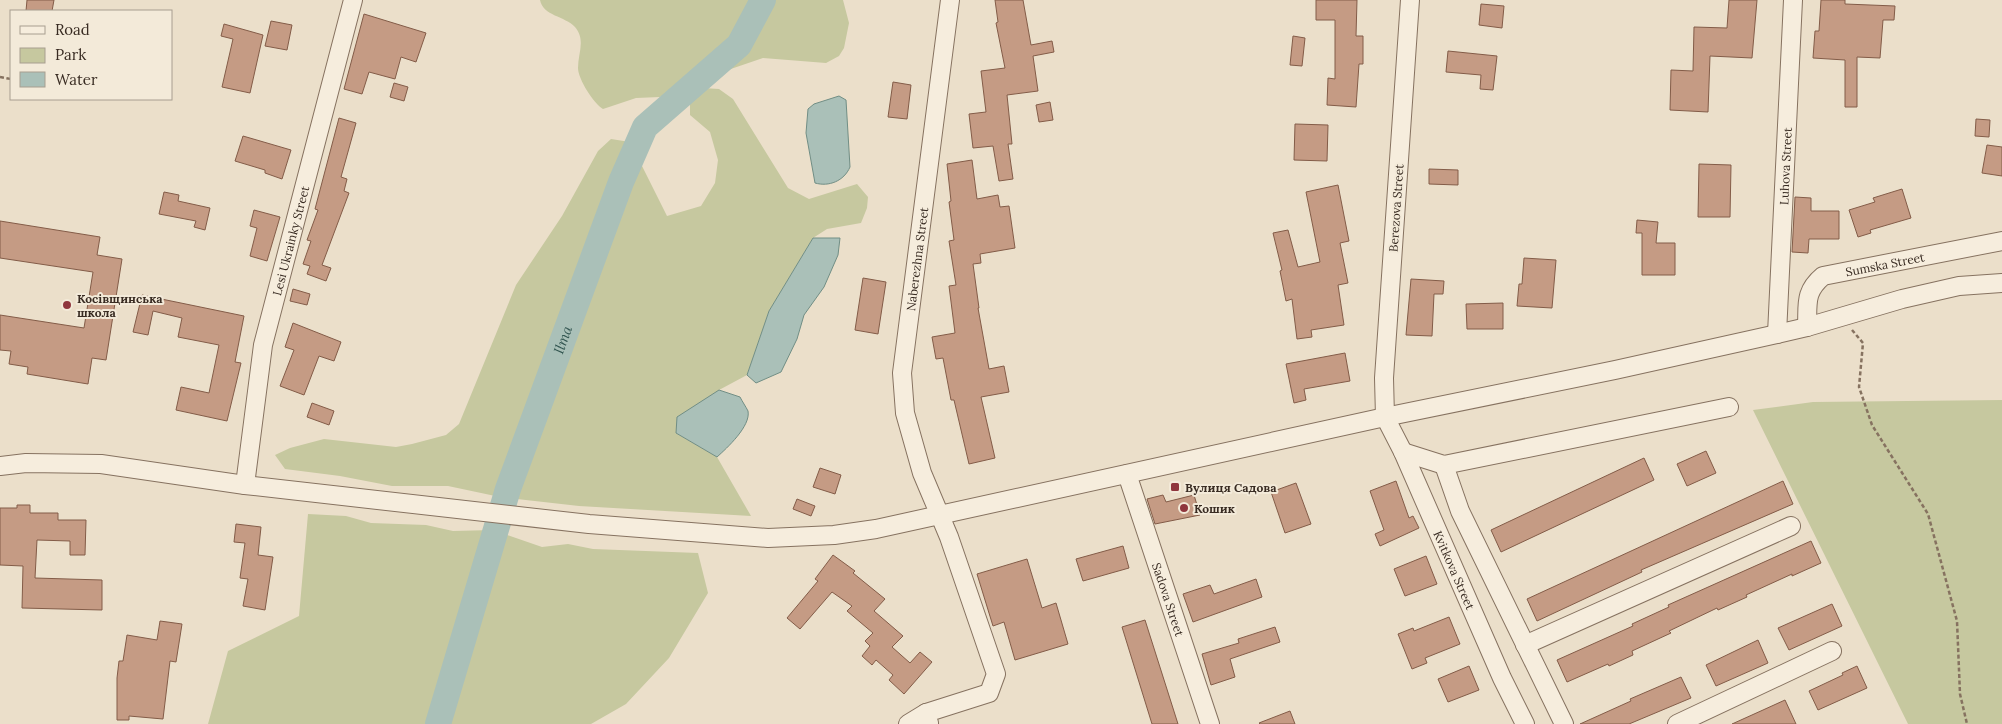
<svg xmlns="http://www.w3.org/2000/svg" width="2002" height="724" viewBox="0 0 2002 724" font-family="Lora,serif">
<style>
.green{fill:#c6c89f}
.water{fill:#aac0b8;stroke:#718e85}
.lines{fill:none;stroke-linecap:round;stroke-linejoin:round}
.river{stroke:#aac0b8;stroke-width:26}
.building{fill:#c59b84;stroke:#835c48}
.minor-casing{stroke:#867260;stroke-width:20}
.path{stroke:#867260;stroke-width:2.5;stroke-dasharray:4 2.5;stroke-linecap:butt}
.minor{stroke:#f6eddd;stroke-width:18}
.poi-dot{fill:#8f363d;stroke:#f3ead9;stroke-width:2}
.labels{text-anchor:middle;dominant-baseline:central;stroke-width:4;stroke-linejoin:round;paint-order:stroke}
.street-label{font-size:12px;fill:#382b22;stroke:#f3ead9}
.poi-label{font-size:12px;font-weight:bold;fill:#382b22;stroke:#f3ead9;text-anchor:start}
.water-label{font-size:14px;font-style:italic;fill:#335651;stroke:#f3ead9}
</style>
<rect width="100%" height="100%" fill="#ebdfca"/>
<!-- green -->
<path class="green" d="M 540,0 L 843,0 L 849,23 L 844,48 L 839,56 L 826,63 L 763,58 L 675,88 L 660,97 L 636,98 L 603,109 C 594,104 578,79 578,68 C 578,53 586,40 575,27 C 565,16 543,16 540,0 Z
M 703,88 L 719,89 L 733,99 L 788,188 L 809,199 L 857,184 L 868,197 L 867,208 L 861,223 L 827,229 L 813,238 L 769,311 L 747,375 L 719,390 L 676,433 L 717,457 L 751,516 L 579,506 L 500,497 L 448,486 L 392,486 L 340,476 L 285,469 L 275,455 L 290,448 L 324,439 L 396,447 L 412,444 L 446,435 L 459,424 L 516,285 L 562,216 L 598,151 L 611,139 L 630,142 L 667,216 L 701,206 L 715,183 L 718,160 L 710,132 L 690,115 L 690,97 Z
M 2002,400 L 2002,724 L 1908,724 L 1753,410 L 1813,402 Z
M 308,514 L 346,516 L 371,523 L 426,525 L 453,531 L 493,530 L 542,547 L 568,544 L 593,549 L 698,553 L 708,593 L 669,658 L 626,704 L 591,724 L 208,724 L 228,651 L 299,616 Z"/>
<!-- water -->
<path class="water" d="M 839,96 L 846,100 L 850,167 C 844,181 829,187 815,183 L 806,133 L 808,109 L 814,104 Z
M 813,238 L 840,238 L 838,255 L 824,287 L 804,315 L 797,339 L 781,372 L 756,383 L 747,375 L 769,311 Z
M 719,390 L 740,397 C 742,401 746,407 748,411 C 751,426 727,448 717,457 L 676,433 L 677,417 Z"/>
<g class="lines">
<!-- river -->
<path class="river" id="s1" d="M 438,724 L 508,489 L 621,182 L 645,127 L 739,45 L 763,0"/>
</g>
<!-- building -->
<path class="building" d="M 27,0 L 54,0 L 52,11 L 26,11 Z
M 995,0 L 1023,0 L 1031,45 L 1052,41 L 1054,52 L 1033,56 L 1038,91 L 1007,95 L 1012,144 L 1008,144 L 1013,179 L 999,181 L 993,146 L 973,148 L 969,114 L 986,112 L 981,71 L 1005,68 L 996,23 L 998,22 Z
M 1316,0 L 1357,0 L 1356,36 L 1363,36 L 1363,64 L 1359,64 L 1356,107 L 1327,105 L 1328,78 L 1335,79 L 1335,20 L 1316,20 Z
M 1729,0 L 1757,0 L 1752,58 L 1710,56 L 1708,112 L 1670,110 L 1671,70 L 1693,71 L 1694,27 L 1727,28 Z
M 1821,0 L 1845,0 L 1845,4 L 1895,6 L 1894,20 L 1883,20 L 1880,58 L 1857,57 L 1857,107 L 1845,107 L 1845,60 L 1813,58 L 1815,31 L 1819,31 Z
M 1481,4 L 1504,6 L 1502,28 L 1479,25 Z
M 364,14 L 426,33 L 416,62 L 401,57 L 395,79 L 369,72 L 362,94 L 344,89 Z
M 271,21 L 292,25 L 287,50 L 265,46 Z
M 224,24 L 263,35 L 250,93 L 222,87 L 233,39 L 221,36 Z
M 1293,36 L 1305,38 L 1302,66 L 1290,65 Z
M 1448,51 L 1497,56 L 1493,90 L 1480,89 L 1481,75 L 1446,72 Z
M 893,82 L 911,85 L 907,119 L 888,117 Z
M 394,83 L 408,87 L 404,101 L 390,97 Z
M 1050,102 L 1053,120 L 1039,122 L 1036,105 Z
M 339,118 L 356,123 L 341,177 L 347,179 L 344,191 L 349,193 L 322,265 L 331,268 L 326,281 L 307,274 L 310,266 L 303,264 L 311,241 L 307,240 L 318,210 L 315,209 Z
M 1976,119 L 1990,120 L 1989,137 L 1975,136 Z
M 1295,124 L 1328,125 L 1327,161 L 1294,160 Z
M 243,136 L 291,150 L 282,179 L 265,173 L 265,170 L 235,161 Z
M 1987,145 L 2002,147 L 2002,176 L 1982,173 Z
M 972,160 L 977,199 L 998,195 L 1000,207 L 1009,206 L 1015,248 L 980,254 L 981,263 L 973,264 L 979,308 L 978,308 L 989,369 L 1004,366 L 1009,392 L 981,397 L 995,458 L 969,464 L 954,400 L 951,400 L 943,358 L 936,359 L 932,337 L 955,333 L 949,286 L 956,285 L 949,241 L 954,240 L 949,202 L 951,201 L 947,164 Z
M 1699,164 L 1731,165 L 1730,217 L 1698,217 Z
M 1429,169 L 1458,170 L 1458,185 L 1429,184 Z
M 1338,185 L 1349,241 L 1340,243 L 1348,283 L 1338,285 L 1344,325 L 1311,330 L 1312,337 L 1297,339 L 1292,299 L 1286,301 L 1280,271 L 1282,270 L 1273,233 L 1288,230 L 1298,267 L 1320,262 L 1306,192 Z
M 1902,189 L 1911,218 L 1870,230 L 1871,233 L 1858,237 L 1849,210 L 1875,202 L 1873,198 Z
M 164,192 L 179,195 L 178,201 L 210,208 L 205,230 L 194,227 L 196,221 L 159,214 Z
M 1795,197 L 1811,198 L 1811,211 L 1839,211 L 1839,239 L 1809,239 L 1808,253 L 1792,252 Z
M 254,210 L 280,217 L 267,261 L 250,256 L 257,228 L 250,226 Z
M 1637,220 L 1658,222 L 1656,243 L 1675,243 L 1675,275 L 1642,275 L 1642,233 L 1636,233 Z
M 0,221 L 100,237 L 97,255 L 122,259 L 106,360 L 92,358 L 88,384 L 27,374 L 28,367 L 9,364 L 11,351 L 0,350 L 0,315 L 84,328 L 93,272 L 0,258 Z
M 1524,258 L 1556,260 L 1552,308 L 1517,306 L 1519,284 L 1522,284 Z
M 863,278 L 886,282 L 878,334 L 855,330 Z
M 1411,279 L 1444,281 L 1443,294 L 1434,294 L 1432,336 L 1406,335 Z
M 293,289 L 310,294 L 307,305 L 290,301 Z
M 142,295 L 244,316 L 235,362 L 241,363 L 227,421 L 176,410 L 181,387 L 209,393 L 219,345 L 178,337 L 182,318 L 153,311 L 148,335 L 133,332 Z
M 1503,303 L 1503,329 L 1467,329 L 1466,304 Z
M 293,323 L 341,342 L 334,361 L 319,356 L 304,395 L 280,386 L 294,350 L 285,347 Z
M 1345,353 L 1350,381 L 1304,389 L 1306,400 L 1294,403 L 1286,364 Z
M 312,403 L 334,411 L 329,425 L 307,417 Z
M 1706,451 L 1716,473 L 1687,486 L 1677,464 Z
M 1644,458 L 1654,480 L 1501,552 L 1491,530 Z
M 820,468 L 841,475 L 835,494 L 813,487 Z
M 1396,481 L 1409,518 L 1413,516 L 1419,528 L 1380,546 L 1375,534 L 1384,530 L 1370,491 Z
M 1783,481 L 1793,504 L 1641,570 L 1642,572 L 1537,621 L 1527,599 Z
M 1296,483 L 1311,524 L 1285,533 L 1271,492 Z
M 1163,495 L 1166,502 L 1194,495 L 1200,515 L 1155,524 L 1147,499 Z
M 797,499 L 815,506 L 811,516 L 793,509 Z
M 17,505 L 30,505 L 30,513 L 58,513 L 58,520 L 86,520 L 85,555 L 70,555 L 70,541 L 37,540 L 35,578 L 102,580 L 102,610 L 22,608 L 23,566 L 0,565 L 0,508 L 17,508 Z
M 236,524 L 261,527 L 258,555 L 273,557 L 265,610 L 243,606 L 248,579 L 240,578 L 245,543 L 234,542 Z
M 1811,541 L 1821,563 L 1792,576 L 1792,574 L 1746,595 L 1747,597 L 1718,610 L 1717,608 L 1669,631 L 1671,633 L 1632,651 L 1633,655 L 1609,666 L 1608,664 L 1567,682 L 1557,660 L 1633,626 L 1632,624 L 1669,607 L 1668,605 Z
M 1123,546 L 1129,568 L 1083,581 L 1076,559 Z
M 833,555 L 855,571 L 853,573 L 885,599 L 874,611 L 903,636 L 892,647 L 910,663 L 920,652 L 932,662 L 904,694 L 889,680 L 893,675 L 876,660 L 872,665 L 862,656 L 870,646 L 865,641 L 873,633 L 847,611 L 852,606 L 832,592 L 800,629 L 787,618 L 818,581 L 815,579 Z
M 1426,556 L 1437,584 L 1405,596 L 1394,569 Z
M 1027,559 L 1042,608 L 1056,603 L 1068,644 L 1015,660 L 1004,622 L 993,626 L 977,574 Z
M 1256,579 L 1262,597 L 1193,622 L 1183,594 L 1210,585 L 1214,594 Z
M 1832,604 L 1842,626 L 1789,650 L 1778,628 Z
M 1449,617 L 1460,644 L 1425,658 L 1427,663 L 1412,669 L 1398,634 L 1413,628 L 1414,631 Z
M 1145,620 L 1178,724 L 1152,724 L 1122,627 Z
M 160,621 L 182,624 L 176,662 L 170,661 L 163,719 L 129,716 L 129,720 L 117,720 L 117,678 L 119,661 L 123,661 L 127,635 L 157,640 Z
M 1275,627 L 1280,642 L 1230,659 L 1235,677 L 1211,685 L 1202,654 L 1239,643 L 1238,639 Z
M 1758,640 L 1768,663 L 1716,686 L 1706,665 Z
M 1469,666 L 1479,690 L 1448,702 L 1438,679 Z
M 1857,666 L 1867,688 L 1818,710 L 1809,691 L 1843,675 L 1842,673 Z
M 1681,677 L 1691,698 L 1629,724 L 1580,724 L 1631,701 L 1630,699 Z
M 1785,700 L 1796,724 L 1732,724 L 1763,710 Z
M 1290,711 L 1295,724 L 1260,724 L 1259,723 Z"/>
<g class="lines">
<defs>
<g id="minor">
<path id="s2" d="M 1410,0 L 1384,378 L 1385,417 L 1403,452 L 1502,678 L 1525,724"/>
<path id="s3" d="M 1807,327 C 1808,304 1804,292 1823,276 L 2002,241"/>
<path id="s4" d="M 1777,334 L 1793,0"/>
<path d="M 1403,452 L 1444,465 L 1729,407"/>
<path d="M 1444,465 L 1460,511 L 1564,724"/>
<path d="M 0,466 L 26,463 L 101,464 L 245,485 L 589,524 L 768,538 L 834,535 L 876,529 L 1385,417 L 1615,370 L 1777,334 L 1807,327 L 1902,299 L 1959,286 L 2002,283"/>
<path id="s5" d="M 1127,474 L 1210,724"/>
<path id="s6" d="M 245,485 L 263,345 L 353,0"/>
<path d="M 1525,645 L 1791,526"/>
<path id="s7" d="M 926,713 L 989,693 L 996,674 L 949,537 L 922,473 L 905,413 L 902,373 L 950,0"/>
<path d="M 908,724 L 926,713 L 929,723"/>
<path d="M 1677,724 L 1832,651"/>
</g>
</defs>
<!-- minor casing -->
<use href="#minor" class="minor-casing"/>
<!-- path -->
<path class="path" d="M 0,77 L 11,79
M 1852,330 L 1863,343 L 1859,387 L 1872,425 L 1928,514 L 1957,621 L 1960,694 L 1967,724"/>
<!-- minor -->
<use href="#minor" class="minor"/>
</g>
<!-- markers -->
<g class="poi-dot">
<circle cx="67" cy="305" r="5"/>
<rect x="1170" y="482" width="10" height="10" rx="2.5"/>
<circle cx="1184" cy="508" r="5"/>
</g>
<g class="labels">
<!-- street labels -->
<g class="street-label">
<text stroke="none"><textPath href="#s4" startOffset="168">Luhova Street</textPath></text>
<text transform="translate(1396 208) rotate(-86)">Berezova Street</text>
<text stroke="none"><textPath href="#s6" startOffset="249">Lesi Ukrainky Street</textPath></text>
<text stroke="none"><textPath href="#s7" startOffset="518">Naberezhna Street</textPath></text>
<text stroke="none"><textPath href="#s3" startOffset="119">Sumska Street</textPath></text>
<text stroke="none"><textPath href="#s2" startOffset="586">Kvitkova Street</textPath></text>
<text stroke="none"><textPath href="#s5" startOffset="132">Sadova Street</textPath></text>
</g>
<!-- poi labels -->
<g class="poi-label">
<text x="77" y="298">Косівщинська<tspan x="77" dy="14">школа</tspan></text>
<text x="1185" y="487">Вулиця Садова</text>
<text x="1194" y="508">Кошик</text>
</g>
<!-- water labels -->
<g class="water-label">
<text stroke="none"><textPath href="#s1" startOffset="404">Ilma</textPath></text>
</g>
</g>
<!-- legend -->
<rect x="10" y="10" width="162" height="90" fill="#f3ead9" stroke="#a89e90"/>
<rect x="20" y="26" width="25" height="8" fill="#f6eddd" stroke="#a89e90"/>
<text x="55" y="35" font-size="15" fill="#382b22">Road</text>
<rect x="20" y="48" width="25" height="15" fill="#c6c89f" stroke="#a89e90"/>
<text x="55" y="60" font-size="15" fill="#382b22">Park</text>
<rect x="20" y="72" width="25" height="15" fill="#aac0b8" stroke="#a89e90"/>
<text x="55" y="85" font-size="15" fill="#382b22">Water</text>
</svg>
